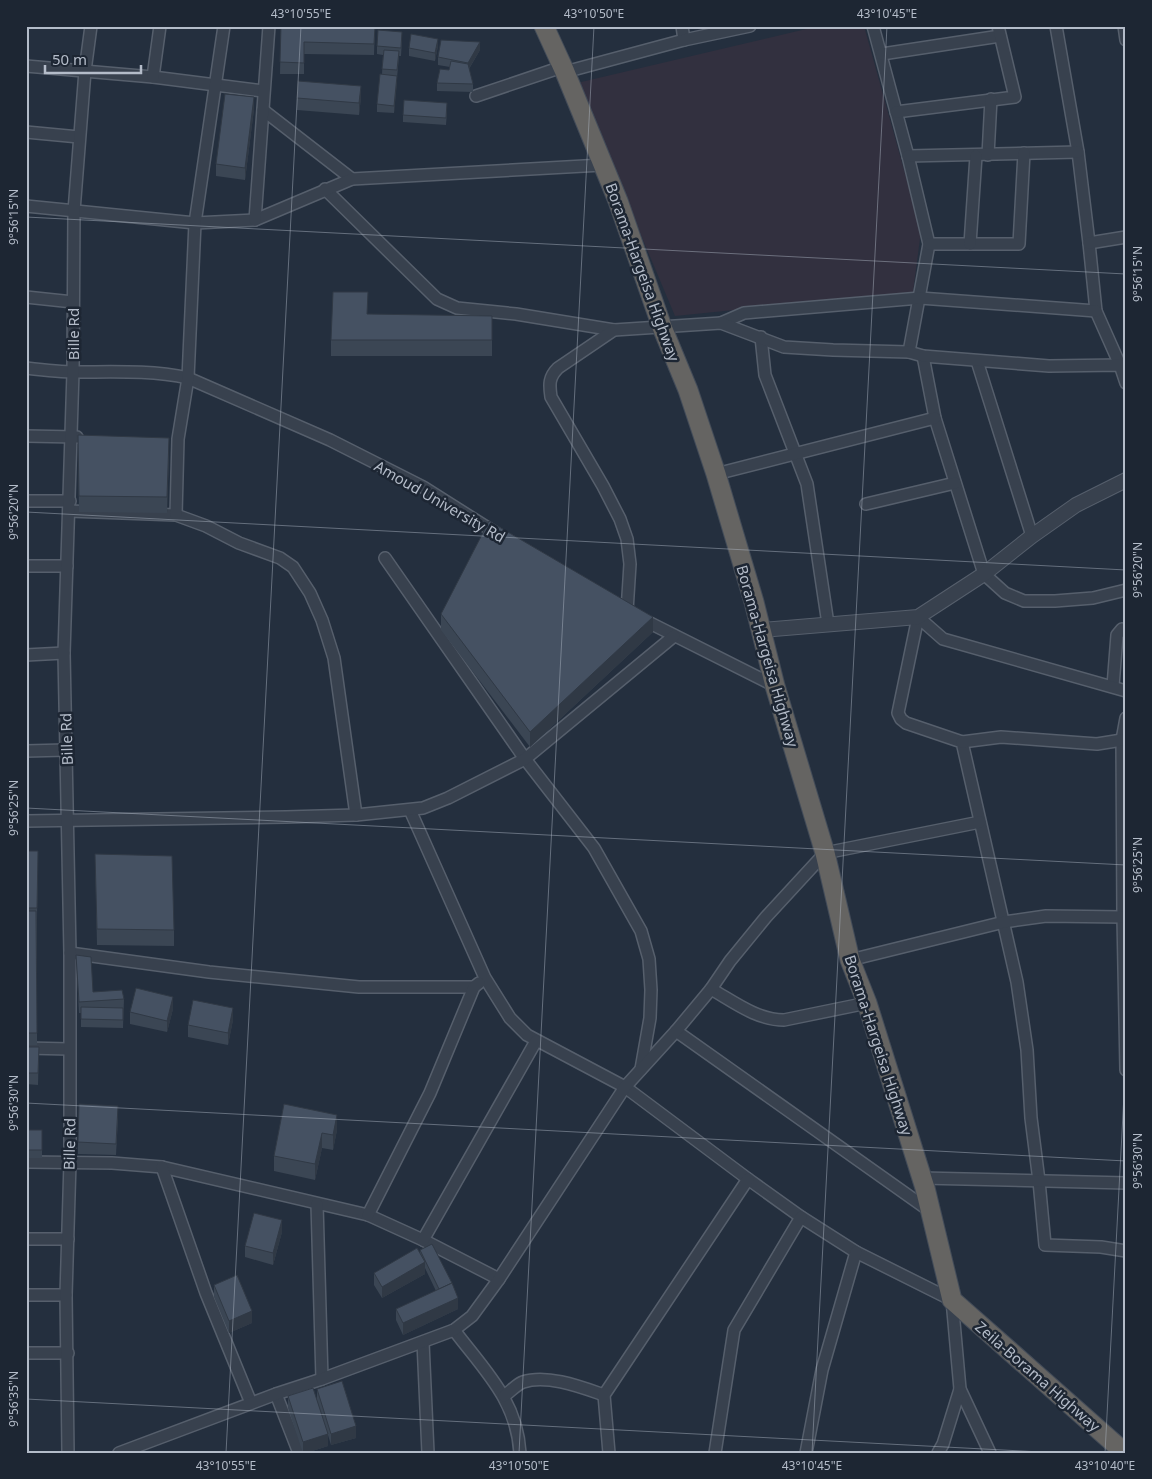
<svg xmlns="http://www.w3.org/2000/svg" width="1152" height="1479" font-family="'Noto Sans',sans-serif">
<style>
.medical{fill:#32303f}
.lines{fill:none;stroke-linecap:round;stroke-linejoin:round}
.minor-casing{stroke:#565f6c;stroke-width:14}
.tertiary-casing{stroke:#565f6c;stroke-width:16}
.trunk-casing{stroke:#434c59;stroke-width:21}
.minor{stroke:#38414e;stroke-width:11}
.tertiary{stroke:#38414e;stroke-width:14}
.trunk{stroke:#656462;stroke-width:19}
.wall{fill:#3b4654}
.shaded-wall{fill:#303945}
.building{fill:#455162;stroke:#303945}
.ticks{fill:none;stroke:#b4bcc9;stroke-width:1;stroke-opacity:0.45}
.labels{text-anchor:middle;dominant-baseline:central;stroke-width:5;stroke-linejoin:round;paint-order:stroke}
.street-label{font-size:15px;fill:#b4bcc9;stroke:#1d2633}
.neatline{fill:none;stroke:#b4bcc9;stroke-width:2}
.ticks-label{font-size:12px;text-anchor:middle;fill:#b4bcc9}
</style>
<rect width="100%" height="100%" fill="#242f3e"/>
<!-- medical -->
<path class="medical" d="M819,26H864L921,231L913,292L675,316L577,83Z"/>
<g class="lines">
<defs>
<g id="minor">
<path d="M682,26L684,40"/>
<path d="M873,26L908,156L929,244L909,352"/>
<path d="M1056,26L1078,152L1089,243L1096,311L1120,365H1126"/>
<path d="M1124,26L1126,40"/>
<path d="M882,54L1000,36"/>
<path d="M26,66L153,77L263,91"/>
<path d="M565,72L684,40L750,26"/>
<path d="M153,77L160,26"/>
<path d="M476,96L562,67"/>
<path d="M263,110L352,179"/>
<path d="M896,112L1015,97L998,26"/>
<path d="M26,132L79,137"/>
<path d="M988,155L991,99"/>
<path d="M908,156L1078,152"/>
<path d="M325,189L437,299L457,308L516,314L614,330"/>
<path d="M26,206L195,223L255,220L352,179L602,165"/>
<path d="M255,220L269,26"/>
<path d="M1089,243L1126,237"/>
<path d="M929,244H1019L1024,153"/>
<path d="M970,244L976,156"/>
<path d="M26,297L73,302"/>
<path d="M721,323L744,313L920,298L1096,311"/>
<path d="M761,337L765,375L807,484L828,624"/>
<path d="M923,356L935,418L984,574L1005,593L1024,601H1055L1093,598L1126,590"/>
<path d="M977,361L1032,536"/>
<path d="M26,368C43,370 60,372 76,372C113,372 151,370 188,378L330,440L423,487L499,535"/>
<path d="M26,436L77,437"/>
<path d="M716,474L935,418"/>
<path d="M26,501H70"/>
<path d="M866,504L955,483"/>
<path d="M69,511L176,515L206,526L239,543L280,558L293,567L310,593L322,620L334,658L356,815"/>
<path d="M176,515L178,439L188,378L195,223L224,26"/>
<path d="M385,558L525,759L594,848L641,931L649,959L651,990L650,1018L641,1069"/>
<path d="M26,566H67"/>
<path d="M627,611L630,564L627,539L620,519L603,486L551,397C549,384 549,377 558,368L614,330L721,323L784,347L833,350L909,352L923,356L1049,366L1120,365L1126,383"/>
<path d="M642,619L775,686"/>
<path d="M26,655L64,653"/>
<path d="M1113,686L1117,635L1122,629L1126,630"/>
<path d="M1126,691L943,639L918,617L898,713L901,719L906,723L962,742L1017,982L1027,1050L1031,1118L1039,1181L1045,1245L1101,1247L1126,1251"/>
<path d="M1126,718L1122,740L1123,917L1126,1070"/>
<path d="M962,742L1001,737L1097,744L1122,740"/>
<path d="M26,751L66,750"/>
<path d="M410,810L485,978L510,1018L527,1035L625,1087L748,1179L801,1217L856,1252L952,1300L960,1389L990,1453"/>
<path d="M26,821L286,817L356,815L423,808L448,798L525,759L674,636"/>
<path d="M70,953L209,972L359,987H474"/>
<path d="M850,960L1004,922L1046,916L1123,917"/>
<path d="M711,989C734,1002 757,1020 784,1020L867,1003"/>
<path d="M676,1031L930,1211"/>
<path d="M26,1048L69,1049"/>
<path d="M26,1162L112,1163L162,1167L368,1215L423,1240L499,1279"/>
<path d="M162,1167L206,1293L251,1403"/>
<path d="M922,1178L1126,1183"/>
<path d="M317,1204L322,1379"/>
<path d="M368,1215L430,1093L474,987L479,983"/>
<path d="M26,1239H68"/>
<path d="M423,1240L536,1041"/>
<path d="M26,1295H66"/>
<path d="M454,1330C484,1370 517,1400 520,1453"/>
<path d="M423,1342L428,1453"/>
<path d="M26,1353H68"/>
<path d="M276,1394L299,1453"/>
<path d="M504,1396C510,1392 517,1384 523,1382C547,1374 581,1387 604,1395"/>
<path d="M68,1453L66,1295L70,1162V953L64,653L73,372L74,211L85,71L91,26"/>
<path d="M119,1453L276,1394L322,1379L454,1330L472,1316L499,1279L625,1087L676,1031L711,989L730,961L766,917L825,853L980,822"/>
<path d="M609,1453L604,1395L748,1179"/>
<path d="M715,1453L734,1330L801,1217"/>
<path d="M806,1453L822,1370L856,1252"/>
<path d="M938,1453L943,1444L960,1389"/>
</g>
<path id="tertiary" d="M761,630L918,617L984,574L1032,536L1076,505L1126,480"/>
<path id="trunk" d="M544,26L565,72L618,201L662,327L688,390L716,474L754,602L775,686L825,853L850,960L867,1003L925,1188L952,1300L1125,1453"/>
</defs>
<!-- minor casing -->
<use href="#minor" class="minor-casing"/>
<!-- tertiary casing -->
<use href="#tertiary" class="tertiary-casing"/>
<!-- trunk casing -->
<use href="#trunk" class="trunk-casing"/>
<!-- minor -->
<use href="#minor" class="minor"/>
<!-- tertiary -->
<use href="#tertiary" class="tertiary"/>
<!-- trunk -->
<use href="#trunk" class="trunk"/>
</g>
<!-- wall -->
<g class="wall">
<path d="M281,26H375L374,55L304,54V74H280Z"/>
<path d="M402,40L401,56H399L397,78L394,113L377,112V104L382,74L383,55L377,54V46Z"/>
<path d="M438,46L435,61L409,56V48Z"/>
<path d="M480,50L469,69L473,84V92L437,91V83L449,70L450,67L438,65V57Z"/>
<path d="M361,97L359,115L297,110V98Z"/>
<path d="M254,109L245,180L216,176V164Z"/>
<path d="M447,111L446,125L403,122V115Z"/>
<path d="M367,314L492,332V356H331V340Z"/>
<path d="M78,435L169,454L167,513L79,512Z"/>
<path d="M441,614L653,632L530,747L441,630Z"/>
<path d="M26,851H38L37,920V1045H26Z"/>
<path d="M95,854L174,930V946L97,945Z"/>
<path d="M76,955L93,992L124,999L123,1028L81,1027V1013H79Z"/>
<path d="M173,1009L167,1032L130,1024V1012Z"/>
<path d="M233,1020L228,1045L188,1037V1025Z"/>
<path d="M26,1047H39L38,1085L26,1084Z"/>
<path d="M284,1104L337,1130L333,1150L322,1148L315,1180L274,1171V1156Z"/>
<path d="M118,1118L116,1155L78,1154V1142Z"/>
<rect x="26" y="1130" width="16" height="28"/>
<path d="M282,1232L273,1265L245,1257V1246Z"/>
<path d="M420,1250L458,1309L403,1335L396,1320V1309L436,1291L425,1268V1274L382,1298L374,1285V1273L420,1253Z"/>
<path d="M214,1285L252,1323L229,1333L214,1297Z"/>
<path d="M317,1389L356,1438L331,1445L328,1435V1446L306,1453H303L288,1408V1396L317,1400Z"/>
</g>
<!-- shaded-wall -->
<g class="shaded-wall">
<path d="M438,39V46L435,61V53Z"/>
<path d="M480,42V50L468,70V63Z"/>
<path d="M397,76V84L394,113V106Z"/>
<path d="M361,86V97L359,115V103Z"/>
<path d="M254,97V109L245,180V168Z"/>
<path d="M169,438V454L167,513V497Z"/>
<path d="M653,617V632L530,747V732Z"/>
<path d="M173,997V1009L167,1032V1021Z"/>
<path d="M233,1008V1020L228,1045V1033Z"/>
<path d="M337,1115V1130L333,1150V1135Z"/>
<path d="M322,1133V1148L315,1180V1164Z"/>
<path d="M282,1220V1232L273,1265V1253Z"/>
<path d="M425,1262V1274L382,1298V1287Z"/>
<path d="M458,1298V1309L403,1335V1323Z"/>
<path d="M252,1311V1323L229,1333V1321Z"/>
<path d="M356,1426V1438L331,1445V1434Z"/>
<path d="M328,1434V1446L306,1453H303V1442Z"/>
</g>
<!-- building -->
<g class="building">
<path d="M281,26H375L374,44L304,42V63L280,62Z"/>
<path d="M378,30L402,32L401,48L377,46Z"/>
<path d="M411,34L438,39L435,53L409,48Z"/>
<path d="M441,40L480,42L468,63L438,57Z"/>
<path d="M384,50L399,51L397,70L382,69Z"/>
<path d="M451,61L468,64L473,84L437,83L440,69L449,70Z"/>
<path d="M380,74L397,76L394,106L377,104Z"/>
<path d="M298,81L361,86L359,103L297,98Z"/>
<path d="M225,94L254,97L245,168L216,164Z"/>
<path d="M404,100L447,103L446,118L403,115Z"/>
<path d="M333,292H368L367,314L492,316V340H331Z"/>
<path d="M78,435L169,438L167,497L79,496Z"/>
<path d="M489,521L653,617L530,732L441,614Z"/>
<path d="M26,851H38L37,908H26Z"/>
<path d="M95,854L172,856L174,930L97,929Z"/>
<path d="M26,911H36L37,1033H26Z"/>
<path d="M76,955L91,957L93,992L122,990L124,999L79,1002Z"/>
<path d="M136,988L173,997L167,1021L130,1012Z"/>
<path d="M193,1000L233,1008L228,1033L188,1025Z"/>
<path d="M81,1007L123,1008V1020L81,1019Z"/>
<path d="M26,1047H39L38,1073H26Z"/>
<path d="M79,1104L118,1106L116,1144L78,1142Z"/>
<path d="M284,1104L337,1115L333,1135L322,1133L315,1164L274,1156Z"/>
<rect x="26" y="1130" width="16" height="20"/>
<path d="M254,1213L282,1220L273,1253L245,1246Z"/>
<path d="M432,1244L452,1283L439,1289L420,1250Z"/>
<path d="M417,1248L425,1262L382,1287L374,1273Z"/>
<path d="M237,1275L252,1311L229,1321L214,1285Z"/>
<path d="M452,1283L458,1298L403,1323L396,1309Z"/>
<path d="M342,1381L356,1426L331,1434L317,1389Z"/>
<path d="M313,1388L328,1434L303,1442L288,1396Z"/>
</g>
<!-- ticks -->
<path class="ticks" d="M26,217L1126,274M26,512L1126,570M26,808L1126,865M26,1103L1126,1161M26,1399L1060,1453M226,1453L301,26M519,1453L594,26M812,1453L887,26M1105,1453L1126,1057"/>
<g class="labels">
<!-- street labels -->
<g class="street-label">
<text transform="translate(643 272) rotate(70)">Borama-Hargeisa Highway</text>
<text transform="translate(73 334) rotate(-90)">Bille Rd</text>
<text transform="translate(440 501) rotate(30)">Amoud University Rd</text>
<text transform="translate(768 656) rotate(74)">Borama-Hargeisa Highway</text>
<text transform="translate(66 739) rotate(-92)">Bille Rd</text>
<text transform="translate(879 1045) rotate(72)">Borama-Hargeisa Highway</text>
<text transform="translate(69 1144) rotate(-89)">Bille Rd</text>
<text transform="translate(1038 1376) rotate(41)">Zeila-Borama Highway</text>
</g>
</g>
<!-- border -->
<rect width="1152" height="1479" fill="none" stroke="#1d2633" stroke-width="55"/>
<!-- scale -->
<path d="M45 65v8h96v-8" fill="none" stroke="#b4bcc9" stroke-width="2.5"/>
<text x="52" y="65" font-size="15" fill="#b4bcc9" stroke="#1d2633" stroke-width="4" paint-order="stroke">50 m</text>
<rect x="28" y="28" width="1096" height="1424" class="neatline"/>
<g class="ticks-label">
<text x="301" y="18">43°10'55"E</text>
<text x="594" y="18">43°10'50"E</text>
<text x="887" y="18">43°10'45"E</text>
<text transform="translate(14 217) rotate(-90)" y="4">9°56'15"N</text>
<text transform="translate(1138 274) rotate(-90)" y="4">9°56'15"N</text>
<text transform="translate(14 512) rotate(-90)" y="4">9°56'20"N</text>
<text transform="translate(1138 570) rotate(-90)" y="4">9°56'20"N</text>
<text transform="translate(14 808) rotate(-90)" y="4">9°56'25"N</text>
<text transform="translate(1138 865) rotate(-90)" y="4">9°56'25"N</text>
<text transform="translate(14 1103) rotate(-90)" y="4">9°56'30"N</text>
<text transform="translate(1138 1161) rotate(-90)" y="4">9°56'30"N</text>
<text transform="translate(14 1399) rotate(-90)" y="4">9°56'35"N</text>
<text x="226" y="1470">43°10'55"E</text>
<text x="519" y="1470">43°10'50"E</text>
<text x="812" y="1470">43°10'45"E</text>
<text x="1105" y="1470">43°10'40"E</text>
</g>
</svg>
